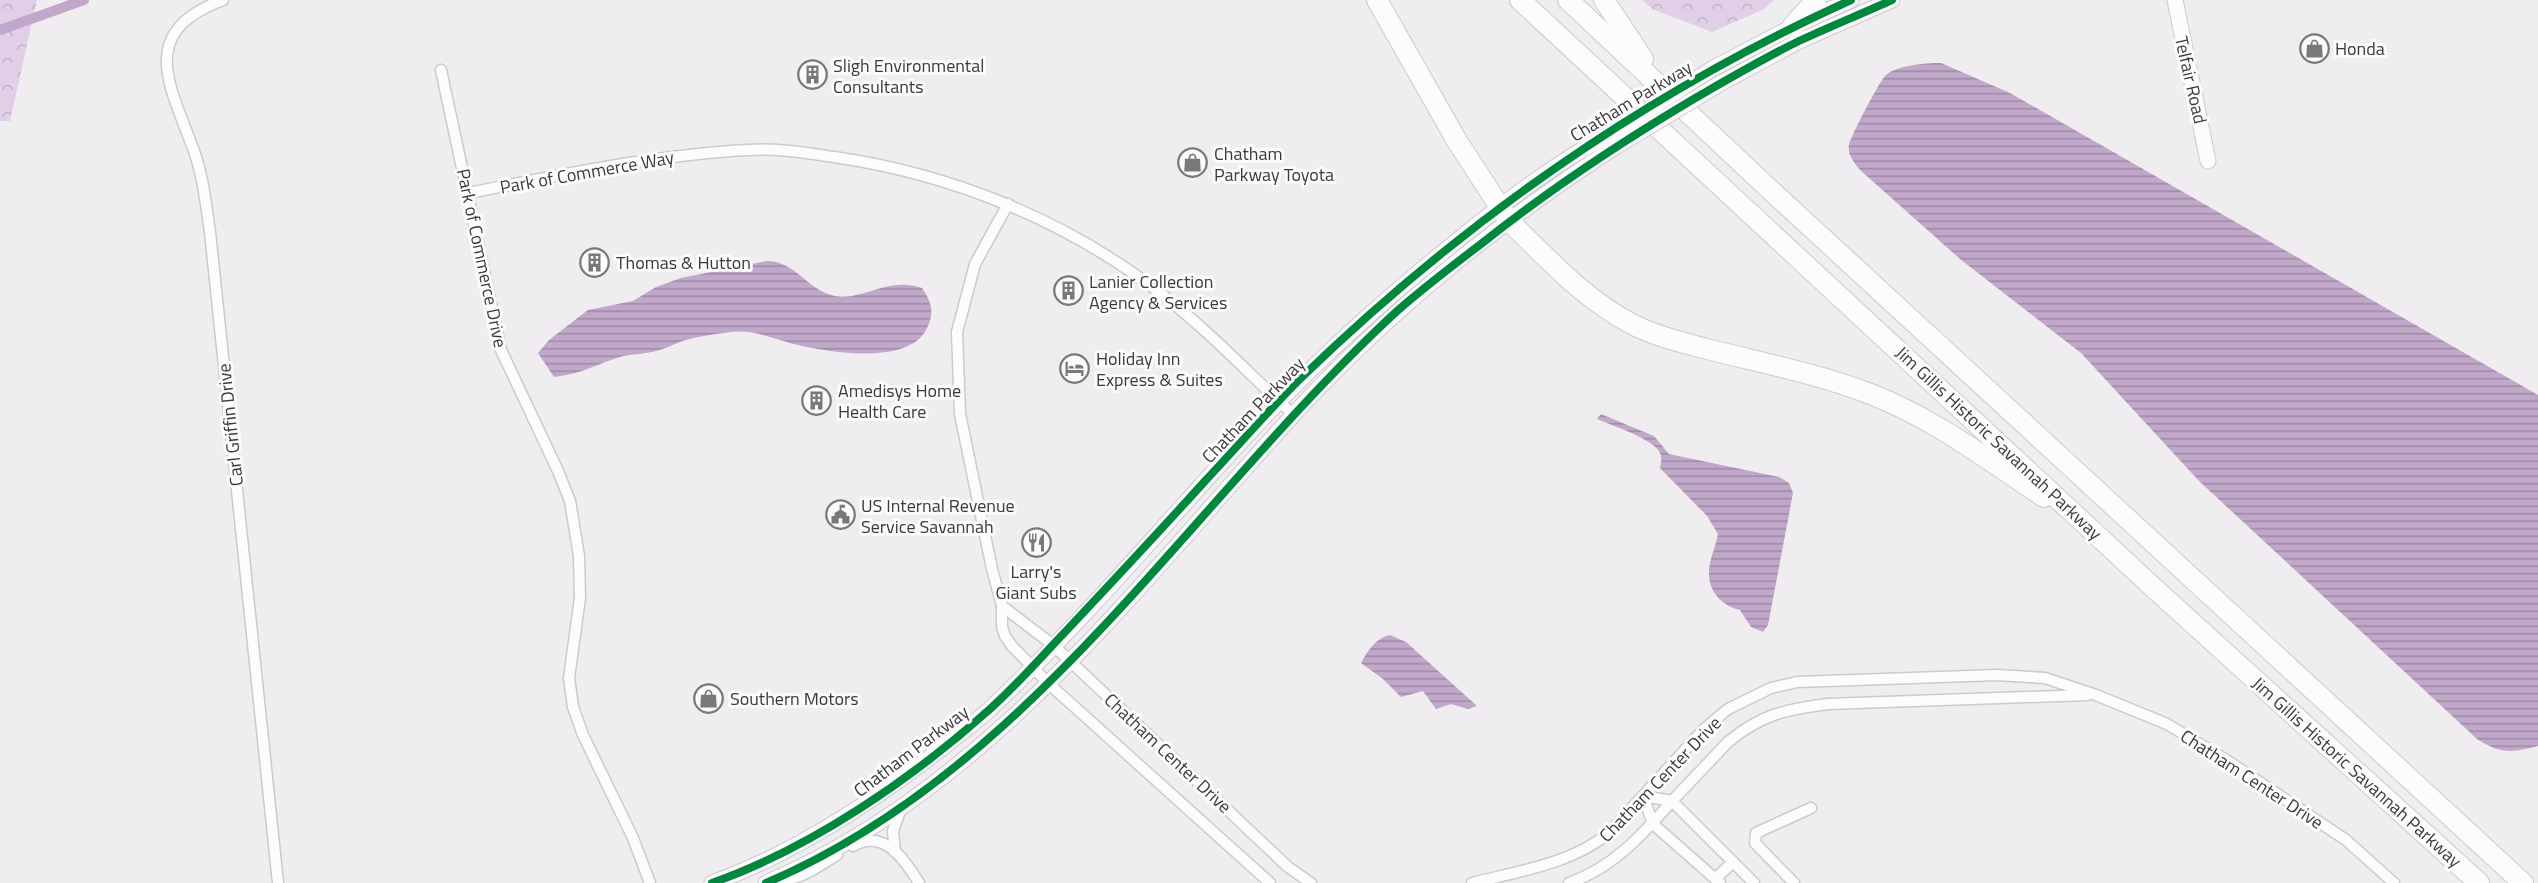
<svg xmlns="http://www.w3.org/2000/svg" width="2538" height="883" font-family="'Titillium Web',sans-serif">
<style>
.forest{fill:url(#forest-crowns)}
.water{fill:url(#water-rules)}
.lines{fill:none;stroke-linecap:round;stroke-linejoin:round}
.canal{stroke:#c1a8ca;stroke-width:10}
.street-casing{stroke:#cccacc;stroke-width:13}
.secondary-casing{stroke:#cccacc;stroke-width:17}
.highway-casing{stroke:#cccacc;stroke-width:22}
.street{stroke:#fdfcfd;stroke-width:10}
.secondary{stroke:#fdfcfd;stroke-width:15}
.highway{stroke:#fdfcfd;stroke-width:20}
.secondary-bridge-casing{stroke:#cccacc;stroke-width:17;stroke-linecap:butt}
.secondary-bridge{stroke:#fdfcfd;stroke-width:15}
.cycleway-casing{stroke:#fdfafe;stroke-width:11}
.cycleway{stroke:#00873e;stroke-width:8}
.labels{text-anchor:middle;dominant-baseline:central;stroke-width:6;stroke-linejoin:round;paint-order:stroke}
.poi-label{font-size:18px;fill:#3a393b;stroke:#fdfafe;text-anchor:start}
.street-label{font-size:18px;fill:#3a393b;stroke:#fdfafe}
</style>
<defs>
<pattern id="forest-crowns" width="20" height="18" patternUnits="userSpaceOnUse" patternTransform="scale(1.5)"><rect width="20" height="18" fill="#e0cfe6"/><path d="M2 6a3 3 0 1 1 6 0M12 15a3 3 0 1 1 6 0" fill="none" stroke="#c1b2c6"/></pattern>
<pattern id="water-rules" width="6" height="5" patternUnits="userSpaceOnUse" patternTransform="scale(1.5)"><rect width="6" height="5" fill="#c1a8ca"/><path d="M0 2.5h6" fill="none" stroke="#9e8aa5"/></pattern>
</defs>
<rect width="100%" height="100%" fill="#efedf0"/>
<!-- forest -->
<g class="forest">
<path d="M0,0H37L10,121H0Z"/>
<path d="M1643,0H1774L1764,9L1712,32L1652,9Z"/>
</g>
<!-- water -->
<g class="water">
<path d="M1941,63L2010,93L2538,395V746C2511,753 2501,754 2477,739L2199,481L2081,353L1960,259L1860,170C1855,163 1847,155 1849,145C1851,136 1880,80 1886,75C1898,65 1926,63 1941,63Z"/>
<path d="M766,261C797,261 806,290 835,296C863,301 888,276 922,288C932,303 935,313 926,330C908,364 835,353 802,346C777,341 757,329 731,332C716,334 700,336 686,340C675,343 666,349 656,351C645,354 634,354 624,356C598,363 583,374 554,377L538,353L549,340L588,310L633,301L656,287L681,278Z"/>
<path d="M1601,414L1654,436L1669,454L1779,477L1789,483L1793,493L1768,625L1763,632L1751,627L1740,610C1723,606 1708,592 1709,572C1709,560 1716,546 1718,534L1707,516L1660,468C1661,461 1663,456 1658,450C1648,437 1613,426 1597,419Z"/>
<path d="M1390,635L1406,642L1477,706L1468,709L1451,704L1436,709L1423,691L1401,697L1383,679L1361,663C1368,650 1376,638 1390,635Z"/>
</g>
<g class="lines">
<!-- canal -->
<path class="canal" d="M0,30L84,0"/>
<defs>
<g id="street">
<path d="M223,0C135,32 171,87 194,151C203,176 206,205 210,232L278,883"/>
<path d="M441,70L501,350L558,471L570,501L579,556L580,598L569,678L573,707L583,735L633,838L650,883"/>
<path d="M468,193C561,175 653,155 748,150C776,148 806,153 834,157C952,174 1065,220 1159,292C1208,330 1249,374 1294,415"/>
<path d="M1008,204L975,264L957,332L960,414L992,569L1002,606V627L1005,636L1012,646L1048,683L1270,883"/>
<path d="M1002,606L1053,645L1288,867L1311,883"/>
<path d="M1643,796L1672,801L1733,862L1715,879"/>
<path d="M1643,796L1653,824L1720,883"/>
<path d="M853,846C884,828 905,860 919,883"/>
<path d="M895,852L893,831L901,808"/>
<path d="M1733,862L1754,883"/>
<path d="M774,880C798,882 817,867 837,855"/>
<path d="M1472,883C1519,871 1572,864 1610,832L1704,729L1728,709L1771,688L1797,682L1997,675L2045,678L2096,695L2167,724L2228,761L2346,840L2394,883"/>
<path d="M1569,883C1613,868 1643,834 1673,800C1691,781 1710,761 1728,742C1762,714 1784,710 1827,704L2087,695"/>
<path d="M1794,883L1755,843L1756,833L1811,808"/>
</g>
<g id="secondary">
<path d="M2175,0L2208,161"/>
<path d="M1712,69L1792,27L1851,0"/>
<path d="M1721,83L1797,42L1892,0"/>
<path d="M712,883C787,856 854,814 917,767C942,748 968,729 991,708C1083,622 1164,524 1250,432C1315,361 1388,296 1463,236C1509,199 1556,163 1608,135"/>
<path d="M766,883C993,787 1145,574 1308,399C1399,303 1504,219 1615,147"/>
</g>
<g id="highway">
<path d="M1377,0L1457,141L1509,221C1547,258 1583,298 1630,323C1654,336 1681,342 1707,349C1762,363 1820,374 1873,395C1936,420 1988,460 2044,497"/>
<path d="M1520,0L2156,590L2479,883"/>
<path d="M1568,0L1765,185L2523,883"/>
<path d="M1604,0L1643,59"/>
<path d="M1792,27L1816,0"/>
</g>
</defs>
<!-- street casing -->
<use href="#street" class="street-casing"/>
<!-- secondary casing -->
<use href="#secondary" class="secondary-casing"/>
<!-- highway casing -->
<use href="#highway" class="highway-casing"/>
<!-- street -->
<use href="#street" class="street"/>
<!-- secondary -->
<use href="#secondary" class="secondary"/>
<!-- highway -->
<use href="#highway" class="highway"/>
<defs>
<g id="secondary-bridge">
<path d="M1608,135L1712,69"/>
<path d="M1615,147L1721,83"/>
</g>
</defs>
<!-- secondary-bridge casing -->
<use href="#secondary-bridge" class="secondary-bridge-casing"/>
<!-- secondary-bridge -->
<use href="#secondary-bridge" class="secondary-bridge"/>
<defs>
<g id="cycleway">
<path d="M712,883C811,848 912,779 990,709C1017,685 1041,657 1066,631C1113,581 1160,531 1205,481C1237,447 1267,412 1300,379C1462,222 1645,93 1851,0"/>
<path d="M766,883C1032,770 1190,502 1396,312C1423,288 1452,266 1481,244C1550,189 1621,142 1697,97C1730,78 1764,58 1799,41C1829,27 1861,14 1892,0"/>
</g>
</defs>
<!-- cycleway casing -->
<use href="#cycleway" class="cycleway-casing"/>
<!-- cycleway -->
<use href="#cycleway" class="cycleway"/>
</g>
<!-- icons -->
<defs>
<symbol id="shop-ring" viewBox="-11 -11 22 22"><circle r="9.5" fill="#fdfafe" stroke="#79787a" stroke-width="1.5"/><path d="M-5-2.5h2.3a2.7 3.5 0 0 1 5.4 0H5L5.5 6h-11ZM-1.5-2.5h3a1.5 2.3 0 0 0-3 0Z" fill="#79787a"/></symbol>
<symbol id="building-ring" viewBox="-11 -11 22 22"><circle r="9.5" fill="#fdfafe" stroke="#79787a" stroke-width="1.5"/><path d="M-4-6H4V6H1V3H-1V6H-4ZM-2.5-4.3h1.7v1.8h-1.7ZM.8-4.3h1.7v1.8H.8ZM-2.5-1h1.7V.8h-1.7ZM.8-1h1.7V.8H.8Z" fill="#79787a"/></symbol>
<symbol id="hotel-ring" viewBox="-11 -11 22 22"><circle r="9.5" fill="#fdfafe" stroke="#79787a" stroke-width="1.5"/><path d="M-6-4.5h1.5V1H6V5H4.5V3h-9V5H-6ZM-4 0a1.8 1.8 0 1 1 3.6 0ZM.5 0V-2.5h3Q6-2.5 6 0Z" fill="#79787a"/></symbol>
<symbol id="civic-ring" viewBox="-11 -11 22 22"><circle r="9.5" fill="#fdfafe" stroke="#79787a" stroke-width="1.5"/><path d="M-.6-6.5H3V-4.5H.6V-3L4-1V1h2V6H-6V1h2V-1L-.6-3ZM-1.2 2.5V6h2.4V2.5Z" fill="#79787a"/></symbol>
<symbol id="restaurant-ring" viewBox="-11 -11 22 22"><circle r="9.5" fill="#fdfafe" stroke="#79787a" stroke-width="1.5"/><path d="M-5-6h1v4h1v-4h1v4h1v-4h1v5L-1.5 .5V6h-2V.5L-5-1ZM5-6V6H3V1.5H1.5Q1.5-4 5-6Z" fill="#79787a"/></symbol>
</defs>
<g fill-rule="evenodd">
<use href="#shop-ring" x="2298" y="32" width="33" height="33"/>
<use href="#building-ring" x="796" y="58" width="33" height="33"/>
<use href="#shop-ring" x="1176" y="146" width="33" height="33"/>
<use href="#building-ring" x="578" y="246" width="33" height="33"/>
<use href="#building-ring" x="1052" y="274" width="33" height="33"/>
<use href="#hotel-ring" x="1058" y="352" width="33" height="33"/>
<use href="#building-ring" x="800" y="384" width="33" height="33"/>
<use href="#civic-ring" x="824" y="498" width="33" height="33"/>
<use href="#restaurant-ring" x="1020" y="526" width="33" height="33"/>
<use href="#shop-ring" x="692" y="682" width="33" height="33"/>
</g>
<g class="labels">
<!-- poi labels -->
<g class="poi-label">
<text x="2335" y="48">Honda</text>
<text x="833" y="65">Sligh Environmental<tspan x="833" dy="21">Consultants</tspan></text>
<text x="1214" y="153">Chatham<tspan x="1214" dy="21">Parkway Toyota</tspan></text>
<text x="616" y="262">Thomas &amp; Hutton</text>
<text x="1089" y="281">Lanier Collection<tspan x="1089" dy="21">Agency &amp; Services</tspan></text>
<text x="1096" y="358">Holiday Inn<tspan x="1096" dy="21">Express &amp; Suites</tspan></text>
<text x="838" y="390">Amedisys Home<tspan x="838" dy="21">Health Care</tspan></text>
<text x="861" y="505">US Internal Revenue<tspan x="861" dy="21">Service Savannah</tspan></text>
<text x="1036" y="571" text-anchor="middle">Larry's<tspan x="1036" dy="21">Giant Subs</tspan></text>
<text x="730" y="698">Southern Motors</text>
</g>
<!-- street labels -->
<g class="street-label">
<text transform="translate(2191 80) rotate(77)">Telfair Road</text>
<text transform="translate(1631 101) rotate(-31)">Chatham Parkway</text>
<text transform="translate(587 172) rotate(-10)">Park of Commerce Way</text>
<text transform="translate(482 258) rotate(78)">Park of Commerce Drive</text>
<text transform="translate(1253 410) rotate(-46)">Chatham Parkway</text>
<text transform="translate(230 425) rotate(-96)">Carl Griffin Drive</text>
<text transform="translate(1999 443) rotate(43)">Jim Gillis Historic Savannah Parkway</text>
<text transform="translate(911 751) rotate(-37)">Chatham Parkway</text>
<text transform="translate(1168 753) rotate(43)">Chatham Center Drive</text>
<text transform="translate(2357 772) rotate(42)">Jim Gillis Historic Savannah Parkway</text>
<text transform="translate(1660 779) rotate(-46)">Chatham Center Drive</text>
<text transform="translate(2252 779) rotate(33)">Chatham Center Drive</text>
</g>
</g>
</svg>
